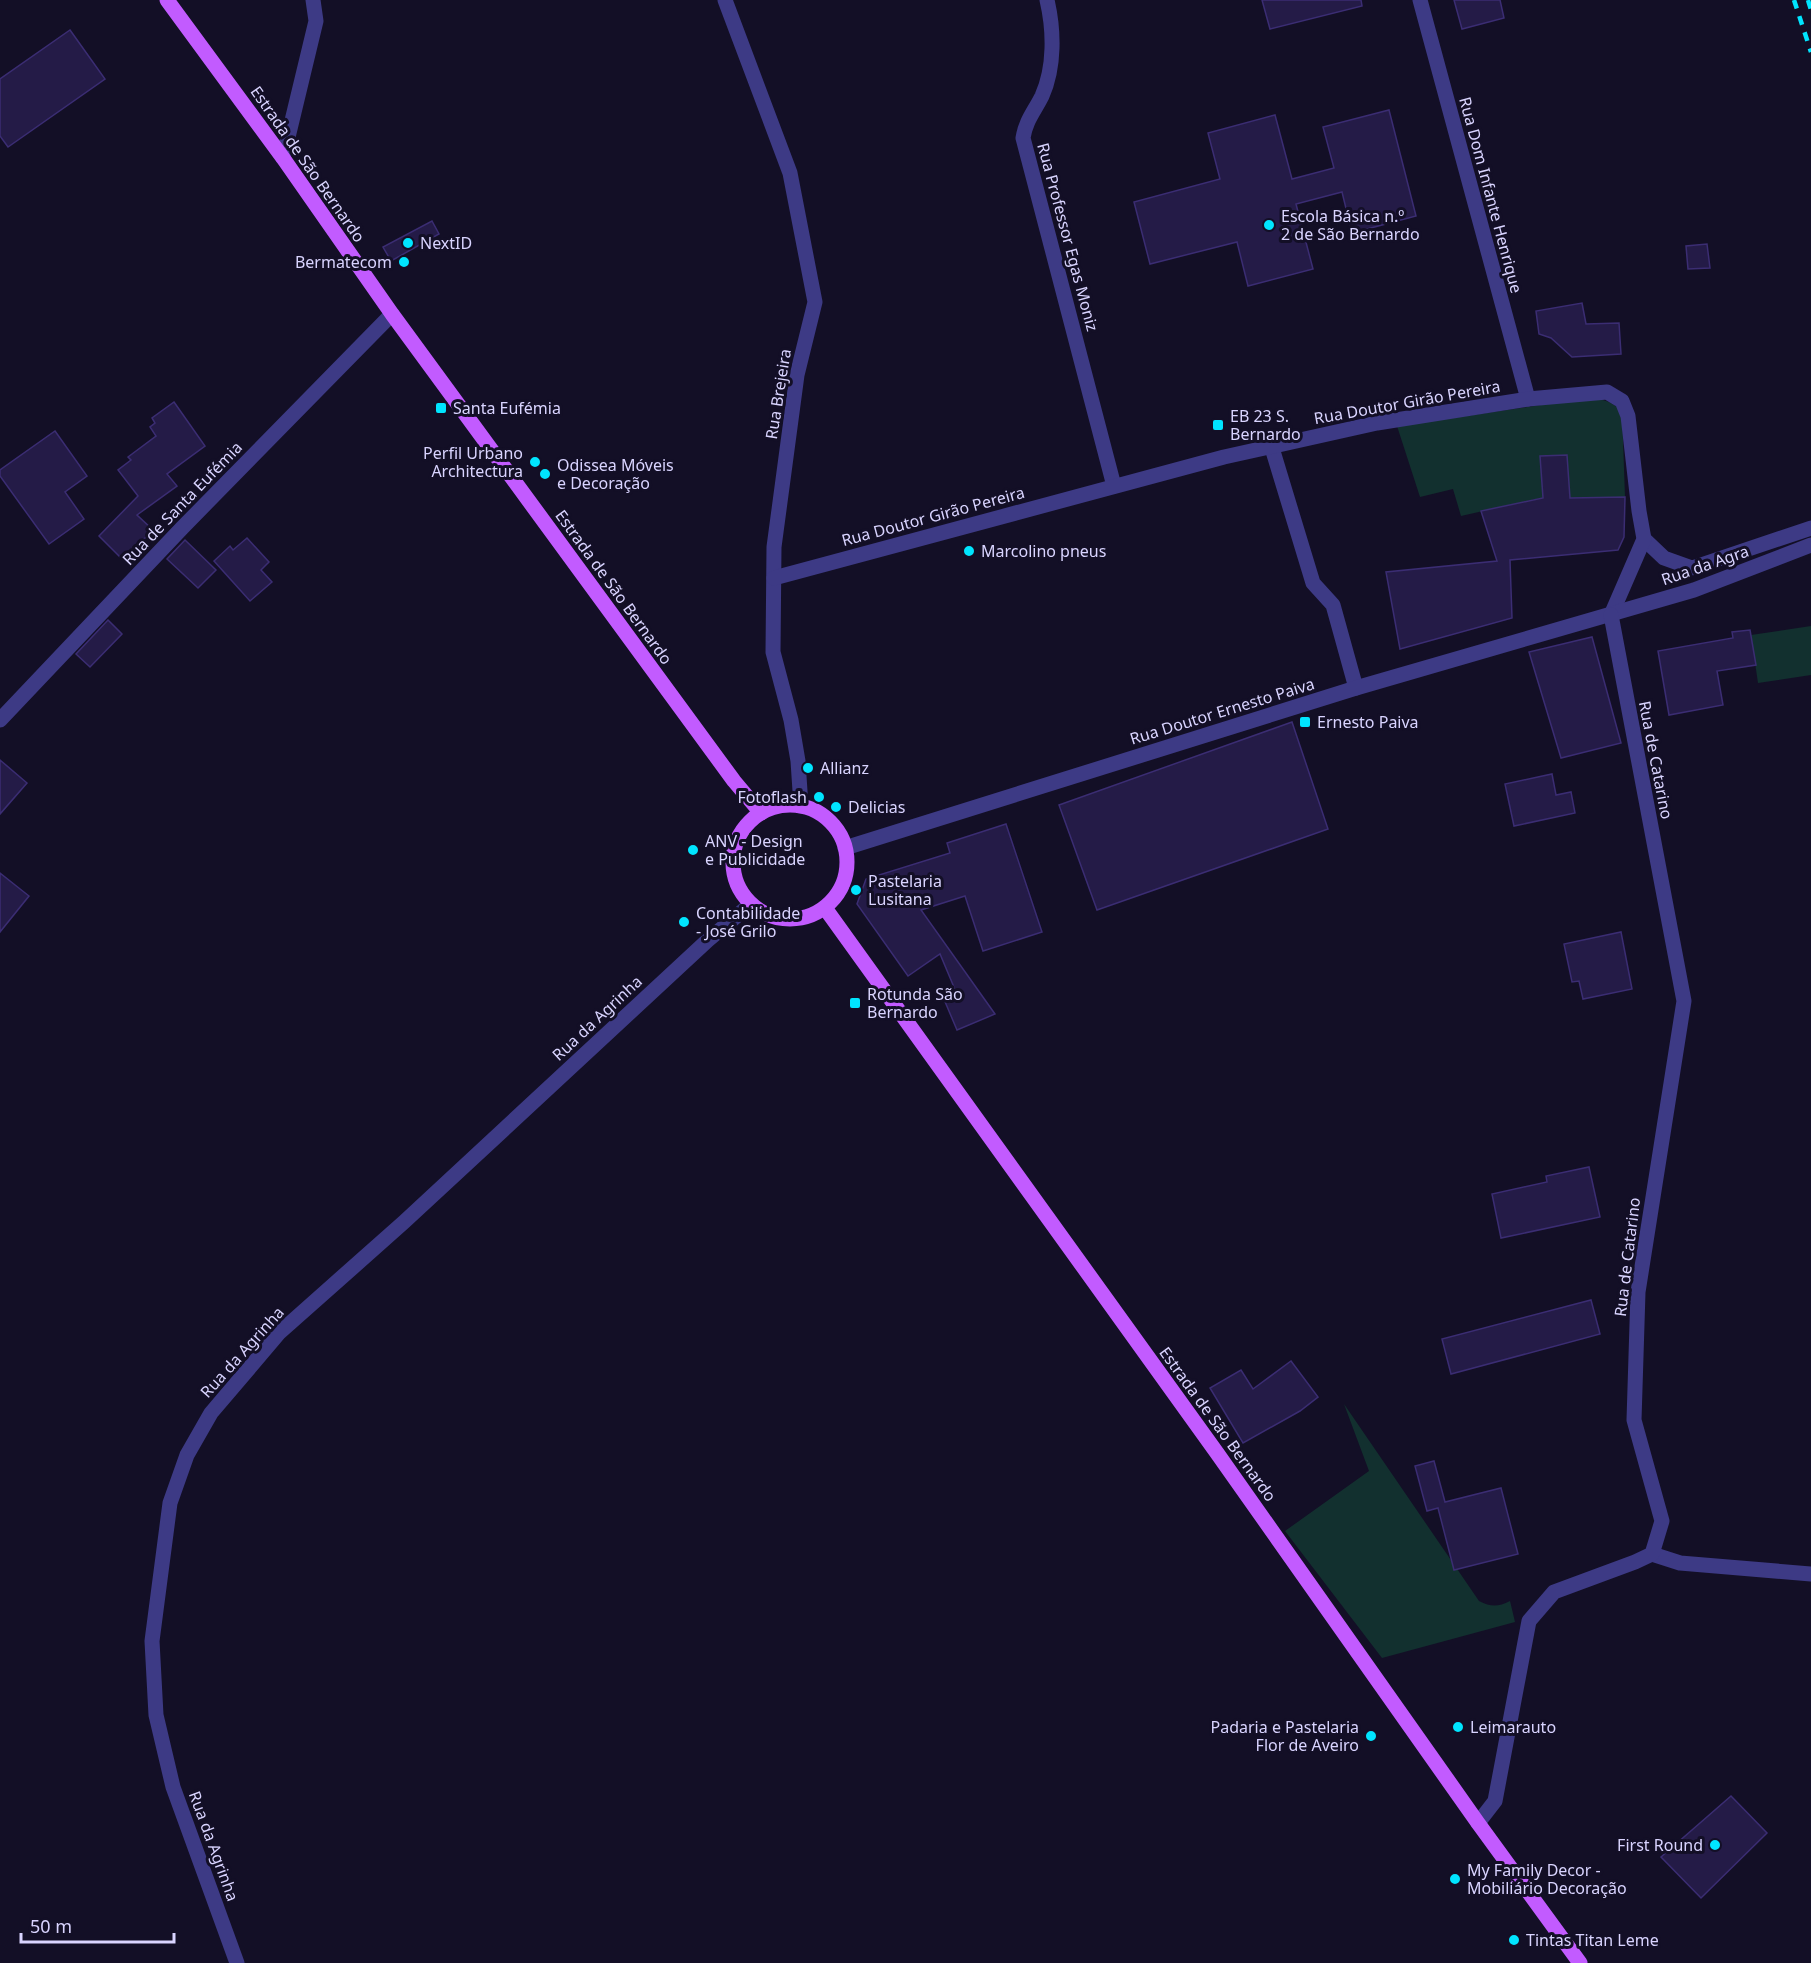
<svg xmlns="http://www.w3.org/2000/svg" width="1811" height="1963" font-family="'Noto Sans',sans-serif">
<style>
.green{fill:#12302f}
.building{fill:#241b47;stroke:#3b2d73;stroke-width:1.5}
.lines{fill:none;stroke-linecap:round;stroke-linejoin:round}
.minor{stroke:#3d3a85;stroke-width:15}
.major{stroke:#c25bff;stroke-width:15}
.rail{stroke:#00e5ff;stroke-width:4.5;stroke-dasharray:9 8;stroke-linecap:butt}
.poi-dot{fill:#00e5ff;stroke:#130f26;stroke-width:2}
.labels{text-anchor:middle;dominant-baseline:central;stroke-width:6;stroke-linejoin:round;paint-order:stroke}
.street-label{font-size:16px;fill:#d9d4ff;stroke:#130f26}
.poi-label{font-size:16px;fill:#d9d4ff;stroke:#130f26;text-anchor:start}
</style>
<rect width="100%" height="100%" fill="#130f26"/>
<!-- green -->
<g class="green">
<path d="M1589,398C1603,399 1611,401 1622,411L1625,497L1536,499L1461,516L1453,489L1420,497L1397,426Z"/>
<path d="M1811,626V675L1758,683L1751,635Z"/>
<path d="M1344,1404L1479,1601C1491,1607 1498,1607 1510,1601L1515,1622L1382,1658L1285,1531L1369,1471Z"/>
</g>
<!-- building -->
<g class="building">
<path d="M1262,0H1361L1362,6L1270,29Z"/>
<path d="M1454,0H1500L1504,18L1462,29Z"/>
<path d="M70,30L105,79L8,147L0,136V79Z"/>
<path d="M1389,110L1416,216L1352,233L1342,192L1296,204L1313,269L1248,286L1237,242L1150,264L1134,202L1220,179L1208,133L1275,115L1292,179L1334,168L1323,127Z"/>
<path d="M432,221L439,234L391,261L383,247Z"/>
<path d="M1707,244L1710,268L1688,269L1686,246Z"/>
<path d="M1582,303L1586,324L1619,323L1621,354L1572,357L1551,338L1539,334L1536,311Z"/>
<path d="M174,402L205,446L167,474L177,486L137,515L153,530L123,560L99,536L138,496L118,470L131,460L128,457L156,436L150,427L155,423L152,418Z"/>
<path d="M55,431L87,476L65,492L84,519L49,544L0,476V470Z"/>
<path d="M1567,455L1570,498L1625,497L1624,537L1618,550L1510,560L1512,618L1400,649L1386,572L1497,561L1481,511L1543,498L1540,456Z"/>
<path d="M247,538L269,562L261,570L272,582L250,601L214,561L230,546L233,550Z"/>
<path d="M185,540L216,570L198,588L167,559Z"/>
<path d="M108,620L122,634L90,667L76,654Z"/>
<path d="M1750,630L1756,665L1717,671L1723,705L1669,715L1658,651L1733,638L1732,632Z"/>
<path d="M1592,637L1621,743L1561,758L1529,652Z"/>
<path d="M1292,722L1328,829L1097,910L1059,805Z"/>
<path d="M0,760L27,783L0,814Z"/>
<path d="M1552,774L1556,795L1571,792L1575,813L1514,826L1505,784Z"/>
<path d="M1006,824L1042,932L983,951L965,896L921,910L995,1014L957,1030L943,997L956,992L940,954L908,976L857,904L866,879L950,853L947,843Z"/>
<path d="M0,873L29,896L0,932Z"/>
<path d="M1621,932L1632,989L1583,999L1579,981L1572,982L1564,944Z"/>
<path d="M1589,1167L1600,1217L1501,1238L1492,1194L1547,1182L1546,1176Z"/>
<path d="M1591,1300L1600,1334L1451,1374L1442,1339Z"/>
<path d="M1291,1361L1318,1397L1300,1411L1243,1443L1210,1388L1241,1370L1253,1389Z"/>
<path d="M1434,1461L1445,1502L1501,1488L1518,1554L1454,1570L1438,1508L1427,1511L1415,1466Z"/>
<path d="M1731,1796L1767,1833L1701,1898L1661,1857Z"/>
</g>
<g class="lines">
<!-- minor -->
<g class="minor">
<path d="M725,0L790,173L815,302L797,375L774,547L773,652L791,720L798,761L801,806"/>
<path d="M1047,0C1054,30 1055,67 1042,96C1034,112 1026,120 1023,138L1114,486"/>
<path d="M1420,0L1528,399"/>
<path d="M283,158L316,21L313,0"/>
<path d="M1272,448L1313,583L1333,605L1356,688"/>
<path d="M1644,539L1664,558L1692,568L1811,528"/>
<path d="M774,578L1224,457L1377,423L1528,399L1607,392L1622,401L1628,416L1639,511L1644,539L1611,615"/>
<path d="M0,720L182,528L392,314"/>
<path d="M845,848L1356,688L1694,590L1811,545"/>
<path d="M1652,1554L1680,1563L1811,1574"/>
<path d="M1478,1823L1495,1801L1529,1621L1554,1592L1635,1562L1652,1554L1662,1521L1634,1420L1638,1292L1684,1001L1611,615"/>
<path d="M237,1963L173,1787L156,1715L152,1641L170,1503L187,1455L211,1413L279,1333L404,1222L708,940L751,904"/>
</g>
<!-- major -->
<g class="major">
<path d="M167,0L283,158L392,314L734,781L761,813"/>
<circle cx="790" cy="862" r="57"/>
<path d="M825,908L1217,1453L1478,1823L1580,1963"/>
</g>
<!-- rail -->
<g class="rail">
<path d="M1794,0L1811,52"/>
<path d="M1808,0L1811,10"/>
</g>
</g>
<!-- markers -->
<g class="poi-dot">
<circle cx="1269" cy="225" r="6"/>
<circle cx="408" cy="243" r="6"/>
<circle cx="404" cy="262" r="6"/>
<rect x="435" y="402" width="12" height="12" rx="3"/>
<rect x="1212" y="419" width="12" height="12" rx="3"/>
<circle cx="535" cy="462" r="6"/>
<circle cx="545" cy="474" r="6"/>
<circle cx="969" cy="551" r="6"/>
<rect x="1299" y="716" width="12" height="12" rx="3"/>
<circle cx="808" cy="768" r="6"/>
<circle cx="819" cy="797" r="6"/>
<circle cx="836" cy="807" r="6"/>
<circle cx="693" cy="850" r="6"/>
<circle cx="856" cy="890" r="6"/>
<circle cx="684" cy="922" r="6"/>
<rect x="849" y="997" width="12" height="12" rx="3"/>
<circle cx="1458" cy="1727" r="6"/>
<circle cx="1371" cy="1736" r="6"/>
<circle cx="1715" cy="1845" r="6"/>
<circle cx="1455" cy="1879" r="6"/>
<circle cx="1514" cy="1940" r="6"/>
</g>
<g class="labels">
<!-- street labels -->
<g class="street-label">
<text transform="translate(308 164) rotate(55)">Estrada de São Bernardo</text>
<text transform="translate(1491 195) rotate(75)">Rua Dom Infante Henrique</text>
<text transform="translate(1068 237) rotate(75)">Rua Professor Egas Moniz</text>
<text transform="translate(778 394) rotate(-81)">Rua Brejeira</text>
<text transform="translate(1407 402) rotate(-10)">Rua Doutor Girão Pereira</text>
<text transform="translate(182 503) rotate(-46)">Rua de Santa Eufémia</text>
<text transform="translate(933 516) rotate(-15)">Rua Doutor Girão Pereira</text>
<text transform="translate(1705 565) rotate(-19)">Rua da Agra</text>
<text transform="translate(614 587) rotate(54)">Estrada de São Bernardo</text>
<text transform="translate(1222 711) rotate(-17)">Rua Doutor Ernesto Paiva</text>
<text transform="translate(1656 760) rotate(79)">Rua de Catarino</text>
<text transform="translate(597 1018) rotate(-43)">Rua da Agrinha</text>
<text transform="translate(1627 1257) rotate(-83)">Rua de Catarino</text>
<text transform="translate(242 1352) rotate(-48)">Rua da Agrinha</text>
<text transform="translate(1218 1424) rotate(54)">Estrada de São Bernardo</text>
<text transform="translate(214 1846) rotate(70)">Rua da Agrinha</text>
</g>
<!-- poi labels -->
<g class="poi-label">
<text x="1281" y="216">Escola Básica n.º<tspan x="1281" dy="18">2 de São Bernardo</tspan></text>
<text x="420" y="243">NextID</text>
<text x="392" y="262" text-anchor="end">Bermatecom</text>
<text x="453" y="408">Santa Eufémia</text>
<text x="1230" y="416">EB 23 S.<tspan x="1230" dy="18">Bernardo</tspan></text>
<text x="523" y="453" text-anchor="end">Perfil Urbano<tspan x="523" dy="18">Architectura</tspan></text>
<text x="557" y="465">Odissea Móveis<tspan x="557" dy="18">e Decoração</tspan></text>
<text x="981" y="551">Marcolino pneus</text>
<text x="1317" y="722">Ernesto Paiva</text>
<text x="820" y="768">Allianz</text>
<text x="807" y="797" text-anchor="end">Fotoflash</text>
<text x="848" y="807">Delicias</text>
<text x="705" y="841">ANV - Design<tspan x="705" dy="18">e Publicidade</tspan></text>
<text x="868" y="881">Pastelaria<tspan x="868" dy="18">Lusitana</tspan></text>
<text x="696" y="913">Contabilidade<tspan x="696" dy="18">- José Grilo</tspan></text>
<text x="867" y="994">Rotunda São<tspan x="867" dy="18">Bernardo</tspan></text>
<text x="1359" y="1727" text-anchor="end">Padaria e Pastelaria<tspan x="1359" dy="18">Flor de Aveiro</tspan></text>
<text x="1470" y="1727">Leimarauto</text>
<text x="1703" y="1845" text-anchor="end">First Round</text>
<text x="1467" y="1870">My Family Decor -<tspan x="1467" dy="18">Mobiliário Decoração</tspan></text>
<text x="1526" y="1940">Tintas Titan Leme</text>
</g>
</g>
<!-- scale -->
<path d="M21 1933v9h153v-9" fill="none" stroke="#d9d4ff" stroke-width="3"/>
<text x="30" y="1933" font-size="18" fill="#d9d4ff" stroke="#130f26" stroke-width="4.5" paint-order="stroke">50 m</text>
</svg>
